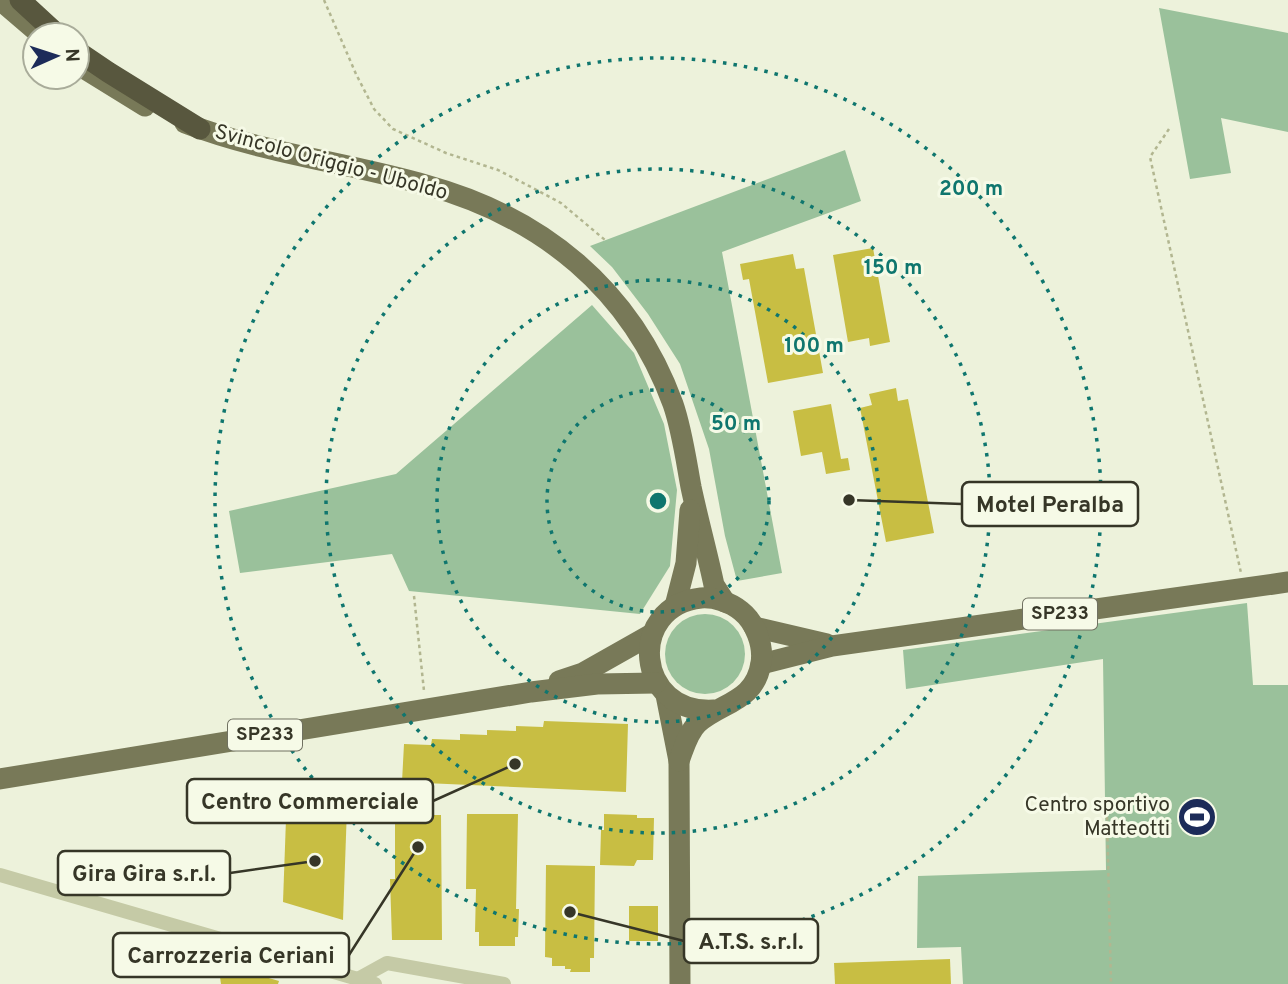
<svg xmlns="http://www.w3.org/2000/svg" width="1288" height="984" font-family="Overpass,sans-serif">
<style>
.green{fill:#9ac19b}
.building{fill:#c8be43}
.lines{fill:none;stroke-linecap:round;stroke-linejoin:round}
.path{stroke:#b2b690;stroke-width:2.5;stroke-dasharray:3.5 3.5;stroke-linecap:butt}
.street{stroke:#c5caa6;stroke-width:14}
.primary{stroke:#787958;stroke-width:21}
.highway{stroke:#58573e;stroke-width:21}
.ring{fill:none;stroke:#0f766e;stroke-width:3.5;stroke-dasharray:3.5 7}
.labels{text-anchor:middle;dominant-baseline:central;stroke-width:6;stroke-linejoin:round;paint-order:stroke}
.shield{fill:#f6fae7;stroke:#707161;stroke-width:2}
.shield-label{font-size:19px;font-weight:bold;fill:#363627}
.street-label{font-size:21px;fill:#363627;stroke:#f6fae7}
.poi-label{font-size:21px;fill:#363627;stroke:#f6fae7;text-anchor:end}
.centre{fill:#0f766e;stroke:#f6fae7;stroke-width:3.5}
.ring-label{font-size:21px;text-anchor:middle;font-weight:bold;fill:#0f766e;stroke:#f6fae7;stroke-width:6;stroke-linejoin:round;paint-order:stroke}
.leader{fill:none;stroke:#363627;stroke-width:2.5}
.callout-dot{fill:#363627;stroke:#f6fae7;stroke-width:2.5}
.callout{fill:#f6fae7;stroke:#363627;stroke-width:2.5}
.callout-label{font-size:23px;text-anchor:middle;font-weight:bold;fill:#363627}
</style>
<rect width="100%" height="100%" fill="#edf2db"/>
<!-- green -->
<g class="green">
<path d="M1159,8L1288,33V132L1221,118L1231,173L1190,179Z"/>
<path d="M845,150L861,201L722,252L782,573L737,581L725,536L709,449L680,364L648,314L612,267L590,246Z"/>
<path d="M592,305L634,353L664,424L677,490L670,566L640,614L409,591L392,554L240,573L229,511L396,474Z"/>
<path d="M1247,603L1253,685H1288V984H963L961,947L917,948L918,876L1106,870L1103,659L906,689L903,650Z"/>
<circle cx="705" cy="654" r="40"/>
</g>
<!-- building -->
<g class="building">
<path d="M873,248L890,342L870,346L869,338L848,342L833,255Z"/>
<path d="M793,254L796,269L804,268L823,373L768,383L749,279L743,280L740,264Z"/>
<path d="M896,388L898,401L908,399L934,533L886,542L860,408L872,405L869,394Z"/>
<path d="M831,404L841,459L848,458L850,470L826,474L822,452L801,456L793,411Z"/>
<path d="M544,721L628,724L626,792L402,782L404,744L431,745L432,739L460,740V734L487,735V730L516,731V726L543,727Z"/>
<path d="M347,808L343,920L283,902L286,819Z"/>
<path d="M467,814H518L516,909H519L518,937H515V946H479V932H475L476,889H466Z"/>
<path d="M604,814L637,815V818H654L653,860H637L634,866L600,865L601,830H604Z"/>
<path d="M395,815H441L442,940H392L390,879H395Z"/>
<path d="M546,865L595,866L594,958H590V972H570L571,969H565V966H552V958L545,957Z"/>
<rect x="629" y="906" width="29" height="35"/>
<path d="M950,959L951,984H835L834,963Z"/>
<path d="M251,973L279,981L278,984H221L220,977Z"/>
</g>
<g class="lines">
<!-- path -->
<g class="path">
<path d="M324,0L356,74L374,109L393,129L446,153L498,170L531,187L561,203L605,240"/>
<path d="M1169,129L1150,157L1241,573"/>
<path d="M414,596L424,691"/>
<path d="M1107,817L1111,984"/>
</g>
<!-- street -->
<g class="street">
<path d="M0,875L375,984"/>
<path d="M358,979L387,963L504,984"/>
</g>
<!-- primary -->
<g class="primary">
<path d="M0,0L41,35"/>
<path d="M77,64L145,106"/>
<path d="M185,123C262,153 346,162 426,185C542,217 631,289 673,404C682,430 686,460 691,487C698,520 707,552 714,585L725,602"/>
<path d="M675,606L686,563L690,510"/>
<path d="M754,627L827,644"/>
<path d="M761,664L832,646L1288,582"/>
<path d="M559,681L583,673L652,634"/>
<path d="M666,695L679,761L680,984"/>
<path d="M679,761C684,748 688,732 698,723C722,702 755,702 761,663C764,645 755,622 741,611C730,602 714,597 701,598C626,606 635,715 714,710"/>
<path d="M0,779L531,692L597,684L656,683"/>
</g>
<!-- highway -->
<g class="highway">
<path d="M20,0L58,35"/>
<path d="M77,51L108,72L200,129"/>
</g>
</g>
<!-- distance rings -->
<g class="ring">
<circle cx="658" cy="501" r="111"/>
<circle cx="658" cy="501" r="221"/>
<circle cx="658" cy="501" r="332"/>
<circle cx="658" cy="501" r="443"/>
</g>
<!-- icons -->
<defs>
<symbol id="stadium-disc" viewBox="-11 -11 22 22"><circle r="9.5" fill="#1c2b59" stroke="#f6fae7"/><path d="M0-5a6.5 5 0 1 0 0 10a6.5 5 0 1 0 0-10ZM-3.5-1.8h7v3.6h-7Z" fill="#fff"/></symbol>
</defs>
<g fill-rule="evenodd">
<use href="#stadium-disc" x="1175" y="795" width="44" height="44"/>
</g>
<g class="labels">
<!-- shield labels -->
<g class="shield">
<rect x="1023" y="598.5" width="74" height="31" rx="5"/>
<rect x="228" y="719.5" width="74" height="31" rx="5"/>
</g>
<g class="shield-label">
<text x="1060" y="614">SP233</text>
<text x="265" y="735">SP233</text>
</g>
<!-- street labels -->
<g class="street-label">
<text transform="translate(331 163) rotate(15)">Svincolo Origgio - Uboldo</text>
</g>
<!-- poi labels -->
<g class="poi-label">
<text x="1170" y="805">Centro sportivo<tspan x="1170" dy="24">Matteotti</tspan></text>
</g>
</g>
<circle cx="658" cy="501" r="10" class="centre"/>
<g class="ring-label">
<text x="971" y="195">200 m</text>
<text x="893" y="274">150 m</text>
<text x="814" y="352">100 m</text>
<text x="736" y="430">50 m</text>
</g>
<!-- callouts -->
<path class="leader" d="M849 500L962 504M515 764L433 801M315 861L230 873M570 912L684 941M418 847L349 955"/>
<g class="callout-dot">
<circle cx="849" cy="500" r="7"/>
<circle cx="515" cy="764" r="7"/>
<circle cx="315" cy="861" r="7"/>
<circle cx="570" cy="912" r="7"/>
<circle cx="418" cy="847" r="7"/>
</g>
<g class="callout">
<rect x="962" y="482" width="176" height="44" rx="7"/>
<rect x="187" y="779" width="246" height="44" rx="7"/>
<rect x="58" y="851" width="172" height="44" rx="7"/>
<rect x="684" y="919" width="134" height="44" rx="7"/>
<rect x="113" y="933" width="236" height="44" rx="7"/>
</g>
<g class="callout-label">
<text x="1050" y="512">Motel Peralba</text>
<text x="310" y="809">Centro Commerciale</text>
<text x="144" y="881">Gira Gira s.r.l.</text>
<text x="751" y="949">A.T.S. s.r.l.</text>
<text x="231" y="963">Carrozzeria Ceriani</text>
</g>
<!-- north arrow -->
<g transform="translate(56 56) rotate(87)"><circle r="33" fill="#f6fae7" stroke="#a9ac9a" stroke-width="2"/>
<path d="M0-5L12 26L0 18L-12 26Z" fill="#1c2b59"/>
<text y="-10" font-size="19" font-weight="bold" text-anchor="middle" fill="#363627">N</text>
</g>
</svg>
